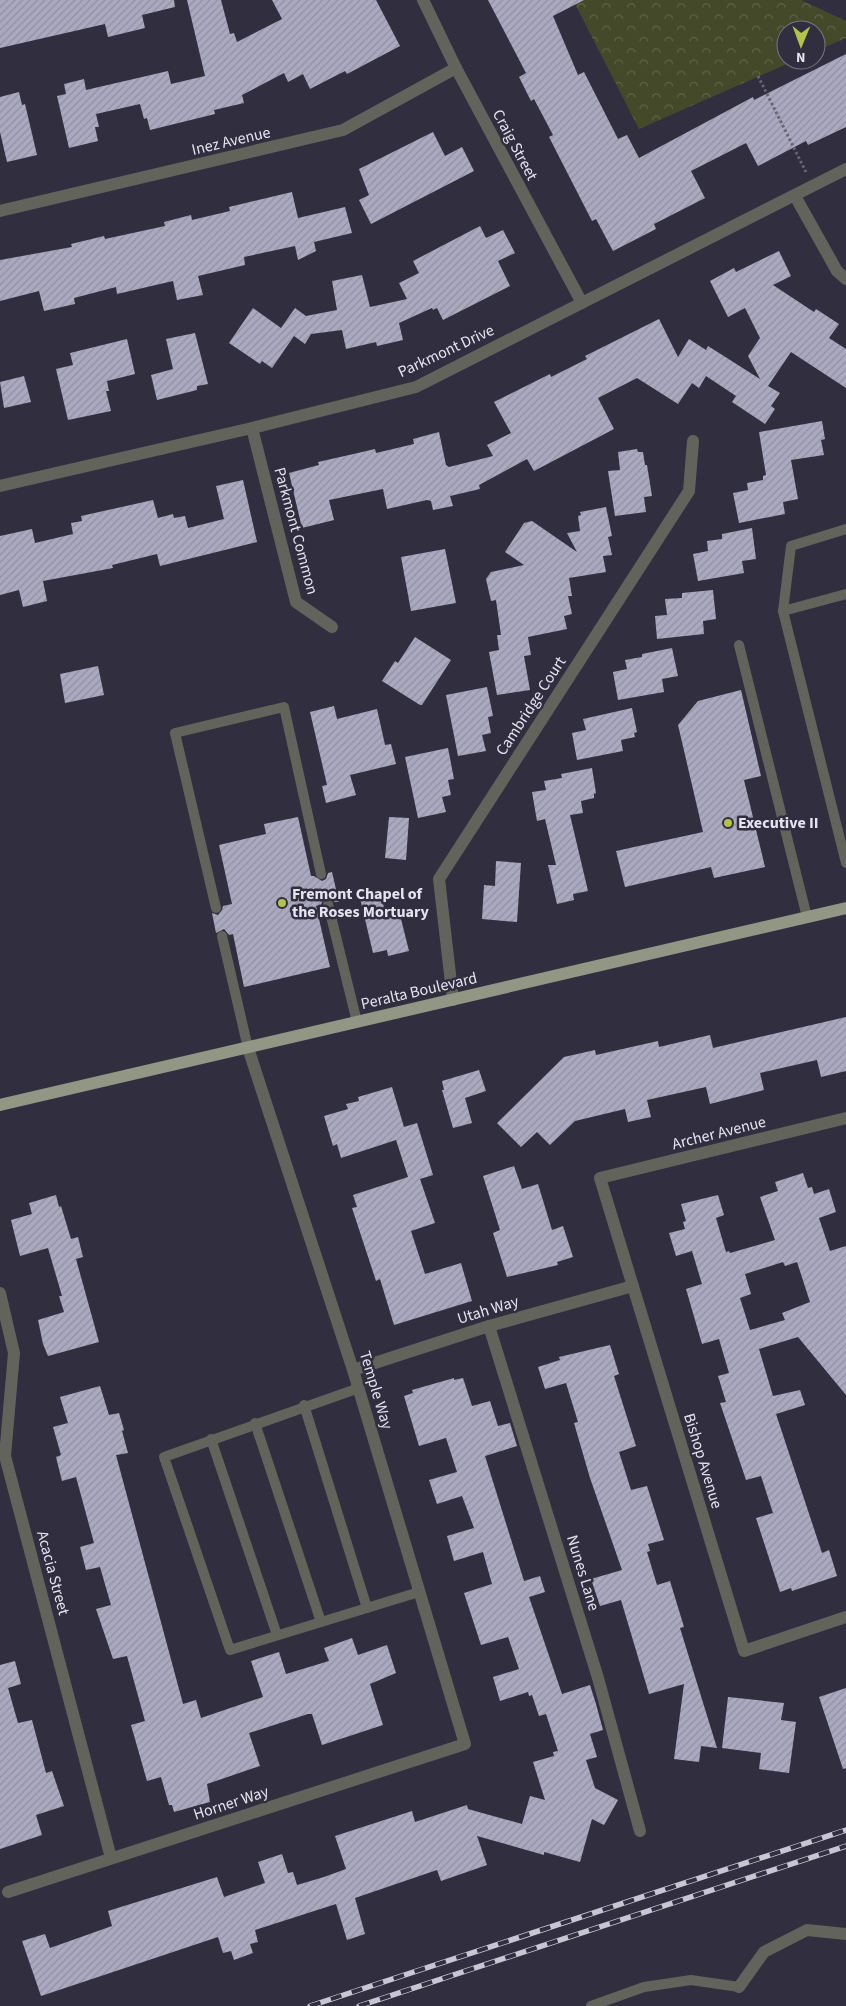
<svg xmlns="http://www.w3.org/2000/svg" width="846" height="2006" font-family="'Source Sans 3',sans-serif">
<style>
.forest{fill:url(#forest-crowns)}
.building{fill:url(#building-hatch);fill-rule:evenodd}
.lines{fill:none;stroke-linecap:round;stroke-linejoin:round}
.path{stroke:#676575;stroke-width:3;stroke-dasharray:2.5 2.5;stroke-linecap:butt}
.lane{stroke:#62645b;stroke-width:10}
.street{stroke:#62645b;stroke-width:12}
.primary{stroke:#929684;stroke-width:12}
.rail-casing{stroke:#c7c6d3;stroke-width:5.5}
.rail{stroke:#302e3f;stroke-width:4;stroke-dasharray:11;stroke-linecap:butt}
.poi-dot{fill:#b3c24b;stroke:#302e3f;stroke-width:2}
.labels{text-anchor:middle;dominant-baseline:central;stroke-width:5;stroke-linejoin:round;paint-order:stroke}
.street-label{font-size:16px;fill:#e4e3ef;stroke:#302e3f}
.poi-label{font-size:16px;font-weight:bold;fill:#e4e3ef;stroke:#302e3f;text-anchor:start}
</style>
<defs>
<pattern id="forest-crowns" width="20" height="18" patternUnits="userSpaceOnUse" patternTransform="scale(1.25)"><rect width="20" height="18" fill="#44492a"/><path d="M2 6a3 3 0 1 1 6 0M12 15a3 3 0 1 1 6 0" fill="none" stroke="#5f6349"/></pattern>
<pattern id="building-hatch" width="6" height="6" patternUnits="userSpaceOnUse" patternTransform="scale(1.25)"><rect width="6" height="6" fill="#aba9bf"/><path d="M-1 1l2-2M0 6l6-6M5 7l2-2" fill="none" stroke="#9190a1"/></pattern>
</defs>
<rect width="100%" height="100%" fill="#302e3f"/>
<!-- forest -->
<path class="forest" d="M573,0H801L846,21V38L816,51V30H786V60H796L639,129Z"/>
<!-- building -->
<g class="building">
<path d="M0,0H174L175,7L142,15L145,28L108,37L105,24L0,48Z"/>
<path d="M187,0H221L230,34L234,33L237,42L282,19L272,0H376L400,46L347,74L345,71L310,89L303,74L288,82L284,73L242,95L244,103L214,110L215,114L150,130L147,118L144,119L140,104L96,114L99,127H95L98,141L69,148L57,96L66,94L64,84L84,79L86,90L168,71L171,84L205,76Z"/>
<path d="M488,0H584L553,16L578,75L584,72L618,139L627,135L639,158L753,97L754,100L846,54V127L808,145L806,141L758,166L746,143L691,171L705,198L654,224L656,229L613,251L596,219L592,221L549,137L553,135L534,99L531,101L519,77L526,73Z"/>
<path d="M19,92L22,105L25,104L37,155L7,162L0,132V97Z"/>
<path d="M433,132L445,156L462,147L474,171L371,224L359,200L369,195L359,169Z"/>
<path d="M292,192L298,218L345,207L352,233L314,242L316,251L298,260L295,246L244,257L245,265L198,276L203,295L177,300L173,281L117,294L116,287L74,298L75,304L44,311L39,291L0,301V260L72,247L71,244L104,236L105,239L165,226L164,222L191,215L192,220L230,211L229,207Z"/>
<path d="M480,226L486,238L503,230L515,253L498,261L510,286L443,320L437,308L433,310L432,308L399,323L403,340L377,346L376,342L346,349L342,330L311,334L305,344L294,336L272,368L262,361L260,364L229,343L253,308L281,328L295,308L306,316L337,310L332,281L362,275L370,307L407,299L399,283L419,273L413,261Z"/>
<path d="M779,251L791,276L773,285L814,312L816,309L839,324L829,338L846,349V388L791,352L768,386L780,393L771,406L775,409L765,424L732,402L736,396L706,376L699,388L692,383L678,404L637,378L598,398L614,429L534,471L527,459L479,485L480,489L450,496L453,506L433,510L431,501L427,500L387,509L383,489L329,500L334,520L302,528L289,473L319,465L318,462L349,455L375,449L376,453L414,444L413,439L439,432L446,465L449,467L493,456L487,445L511,433L494,402L550,374L551,377L587,359L585,356L659,319L678,357L689,339L706,350L708,346L760,379L748,356L760,338L745,308L728,317L710,281L734,268L736,272Z"/>
<path d="M195,333L208,384L197,386V390L157,400L151,375L173,369L166,339Z"/>
<path d="M127,339L135,374L107,381L109,391H106L111,411L68,420L56,369L73,365L70,353Z"/>
<path d="M24,376L31,402L4,408L0,382Z"/>
<path d="M822,421L825,439L821,440L824,455L791,460L798,499L783,502L785,514L739,523L733,493L748,490L747,483L763,480V476L766,475L759,432Z"/>
<path d="M637,449L638,452H643L645,465H647L652,496L644,497L646,512L615,516L608,471L620,470L618,452Z"/>
<path d="M243,480L257,542L160,566L157,554L112,565L113,568L43,581L47,601L23,607L19,590L0,595V536L32,529L35,543L73,534L71,523L82,521L81,516L153,500L158,518L173,514L174,518L185,516L188,528L224,519L216,486Z"/>
<path d="M606,507L612,536L608,537L612,555L603,556L606,572L569,578L572,596H568L572,614L564,616L567,629L528,637L531,655L524,656L530,690L497,695L489,652L499,650L497,635H501L496,600L491,601L486,579L491,572L524,565L505,552L524,523L532,521L577,552L567,533L580,531L578,516L581,515L580,512Z"/>
<path d="M752,528L756,559L742,561L744,573L698,581L693,554L708,551L707,541L722,539V534Z"/>
<path d="M445,549L456,603L411,611L401,557Z"/>
<path d="M713,590L716,619L703,621L704,634L657,639L655,616L667,615L665,599L682,598V593Z"/>
<path d="M415,637L451,660L422,705H420L382,681L395,661L398,663Z"/>
<path d="M672,648L678,676L662,679L664,692L618,700L613,672L627,669L625,660L642,657V654Z"/>
<path d="M98,666L104,695L65,703L60,674Z"/>
<path d="M487,687L493,716L488,717L491,733L482,735L486,751L458,756L446,695Z"/>
<path d="M741,690L761,776L744,780L765,867L714,878L711,867L625,887L616,851L703,832L678,725L698,701Z"/>
<path d="M334,706L337,719L377,709L385,745L391,744L396,764L350,775L356,795L326,803L322,786L327,785L310,712Z"/>
<path d="M632,708L637,732L634,733L635,737L621,740L623,751L577,760L572,733L586,730L583,719Z"/>
<path d="M448,748L454,779L448,780L451,795L442,797L446,812L418,818L405,757Z"/>
<path d="M592,768L596,793L594,794V798L581,801L583,813L570,815L588,891L573,894L574,900L557,904L548,865H556L545,819L537,821L532,792L546,790L544,781L562,778L561,774Z"/>
<path d="M298,817L311,876H314L322,881L326,879L328,873L332,872L339,902H335L327,897L323,899L321,905L316,906L330,967L244,987L233,934L229,935L224,929L216,933L212,913L218,915L222,910L223,906L232,904L219,845L266,834L264,824Z"/>
<path d="M389,817L409,818L406,860L385,858Z"/>
<path d="M496,861L521,863L517,922L482,919L484,885L495,886Z"/>
<path d="M380,892L386,915L399,911L409,951L388,956L387,950L373,953L360,898Z"/>
<path d="M846,1017V1071L821,1077L817,1060L760,1073L764,1090L710,1104L706,1087L647,1100L651,1117L628,1122L625,1109L575,1121L550,1145L537,1132L521,1147L497,1123L564,1057L595,1050L596,1055L658,1041L659,1047L710,1035L713,1048Z"/>
<path d="M479,1070L486,1091L465,1098L472,1123L453,1128L442,1090H444L442,1081Z"/>
<path d="M392,1087L404,1127L417,1123L433,1175L420,1179L435,1223L411,1231L425,1274L461,1263L472,1301L394,1325L380,1279L376,1281L352,1208L357,1207L353,1195L408,1177L396,1140L341,1158L337,1144L333,1146L324,1116L348,1109L346,1104L359,1101L358,1097Z"/>
<path d="M514,1166L522,1189L538,1184L552,1230L563,1226L573,1257L557,1262L558,1265L507,1277L493,1233L500,1230L483,1176Z"/>
<path d="M803,1173L808,1188L812,1187L814,1194L829,1189L836,1212L819,1218L830,1251L846,1246V1395L798,1337L759,1349L773,1396L800,1390L805,1405L776,1414L822,1553L829,1550L837,1576L792,1591L791,1588L780,1592L756,1518L773,1513L761,1476L746,1480L720,1403L726,1402L718,1376L729,1373L719,1339L702,1344L686,1289L702,1284L692,1251L676,1256L669,1233L685,1229L683,1222L686,1221L681,1204L718,1195L724,1215L716,1218L726,1252L729,1251L730,1253L775,1240L760,1197L778,1191L775,1182ZM783,1262L785,1266L797,1262L810,1302L782,1313L785,1320L750,1330L740,1298L751,1294L745,1274Z"/>
<path d="M56,1195L59,1207L61,1206L71,1239L78,1237L83,1257L76,1259L99,1342L48,1356L43,1344L38,1320L64,1312L59,1296H62L48,1248L20,1256L11,1220L32,1214L29,1203Z"/>
<path d="M610,1345L619,1374L614,1376L636,1446L619,1452L631,1490L647,1486L664,1540L648,1544L650,1551L647,1552L657,1585L670,1581L684,1627L680,1628L717,1748L701,1746L699,1762L674,1759L684,1684L649,1694L621,1600L600,1606L591,1579L622,1570L590,1478L574,1423L578,1422L566,1383L545,1389L538,1367L560,1360L559,1357Z"/>
<path d="M454,1378V1380L463,1378L472,1406L490,1401L498,1426L510,1423L517,1446L485,1456L524,1581L540,1576L545,1592L529,1597L562,1694L590,1685L596,1704L603,1730L590,1734L597,1757L586,1760L595,1788L618,1800L604,1825L592,1819L580,1862L544,1852V1855L477,1836L487,1865L441,1881L437,1870L355,1898L365,1934L347,1940L336,1904L255,1930L258,1942L250,1944L253,1953L234,1960L231,1951L223,1953L218,1937L41,1996L22,1941L45,1934L50,1948L112,1926L108,1911L217,1877L224,1897L265,1883L258,1862L282,1854L288,1873L293,1872L297,1885L324,1877L346,1869L335,1836L412,1811L415,1822L467,1805L468,1809L522,1824L530,1796L545,1800L533,1762L554,1756L553,1752L558,1751L546,1714L539,1716L532,1695L529,1696L528,1692L500,1701L493,1677L519,1669L508,1637L481,1645L464,1593L492,1584L483,1552L454,1561L447,1536L474,1528L462,1496L437,1504L429,1480L457,1472L446,1438L419,1446L404,1396L413,1393L412,1390Z"/>
<path d="M100,1386L109,1415L119,1413L124,1430L122,1431L128,1453L116,1455L183,1704L196,1700L201,1718L263,1697L251,1661L279,1652L286,1674L329,1661L324,1648L352,1638L358,1655L387,1645L396,1673L370,1684L383,1725L322,1745L312,1714H308L249,1733L260,1766L207,1784L210,1802L174,1812L172,1805H169L161,1777L147,1781L131,1725L145,1721L127,1656L113,1659L96,1609L111,1605L100,1567L86,1570L80,1547L94,1543L76,1477L62,1481L56,1457L61,1455L53,1427L68,1423L60,1397Z"/>
<path d="M15,1661L21,1684L8,1688L18,1723L32,1720L46,1773L52,1771L64,1806L36,1815L42,1835L0,1849V1665Z"/>
<path d="M846,1688V1768L843,1769L819,1697Z"/>
<path d="M728,1697L784,1703L781,1720L796,1722L789,1773L759,1769L761,1753L722,1748Z"/>
</g>
<g class="lines">
<!-- path -->
<path class="path" d="M758,76L806,172"/>
<!-- lane -->
<g class="lane">
<path d="M846,529L791,546L783,611L846,863"/>
<path d="M783,611L846,594"/>
<path d="M739,645L807,917"/>
<path d="M328,904L357,1022"/>
<path d="M216,908L175,733L284,707L321,874"/>
<path d="M222,936L248,1048"/>
<path d="M359,1388L164,1457L230,1650L419,1592"/>
<path d="M304,1405L367,1608"/>
<path d="M255,1423L321,1622"/>
<path d="M211,1439L277,1635"/>
<path d="M591,2006L644,1987L691,1980L739,1987"/>
</g>
<!-- street -->
<g class="street">
<path d="M423,0L456,68L582,303"/>
<path d="M795,196L837,271L846,279"/>
<path d="M0,211L343,130L456,68"/>
<path d="M252,428L296,602L332,627"/>
<path d="M0,486L252,428L416,387L846,169"/>
<path d="M453,1000L439,879L689,491L693,441"/>
<path d="M846,1118L600,1178L744,1651L846,1617"/>
<path d="M0,1293L14,1353L5,1456L111,1858"/>
<path d="M489,1326L598,1678L640,1831"/>
<path d="M353,1370L489,1326L633,1286"/>
<path d="M8,1892L465,1744L353,1370L248,1048"/>
<path d="M739,1987L764,1952L807,1930L846,1934"/>
</g>
<!-- primary -->
<path class="primary" d="M0,1105L846,908"/>
<defs>
<g id="rail">
<path d="M310,2006L846,1830"/>
<path d="M359,2006L846,1846"/>
</g>
</defs>
<!-- rail casing -->
<use href="#rail" class="rail-casing"/>
<!-- rail -->
<use href="#rail" class="rail"/>
</g>
<!-- markers -->
<g class="poi-dot">
<circle cx="728" cy="823" r="5"/>
<circle cx="282" cy="903" r="5"/>
</g>
<g class="labels">
<!-- street labels -->
<g class="street-label">
<text transform="translate(231 141) rotate(-13)">Inez Avenue</text>
<text transform="translate(515 145) rotate(62)">Craig Street</text>
<text transform="translate(446 351) rotate(-25)">Parkmont Drive</text>
<text transform="translate(296 531) rotate(75)">Parkmont Common</text>
<text transform="translate(531 706) rotate(-57)">Cambridge Court</text>
<text transform="translate(419 991) rotate(-13)">Peralta Boulevard</text>
<text transform="translate(719 1133) rotate(-14)">Archer Avenue</text>
<text transform="translate(488 1310) rotate(-17)">Utah Way</text>
<text transform="translate(376 1390) rotate(73)">Temple Way</text>
<text transform="translate(703 1461) rotate(73)">Bishop Avenue</text>
<text transform="translate(53 1573) rotate(75)">Acacia Street</text>
<text transform="translate(583 1573) rotate(73)">Nunes Lane</text>
<text transform="translate(231 1803) rotate(-18)">Horner Way</text>
</g>
<!-- poi labels -->
<g class="poi-label">
<text x="738" y="823">Executive II</text>
<text x="292" y="894">Fremont Chapel of<tspan x="292" dy="18">the Roses Mortuary</tspan></text>
</g>
</g>
<!-- north arrow -->
<g transform="translate(801 45) rotate(181)"><circle r="24" fill="#302e3f" stroke="#787685"/>
<path d="M0-4L9 19L0 12L-9 19Z" fill="#b3c24b"/>
<text y="-8" font-size="14" font-weight="bold" text-anchor="middle" fill="#e4e3ef">N</text>
</g>
</svg>
